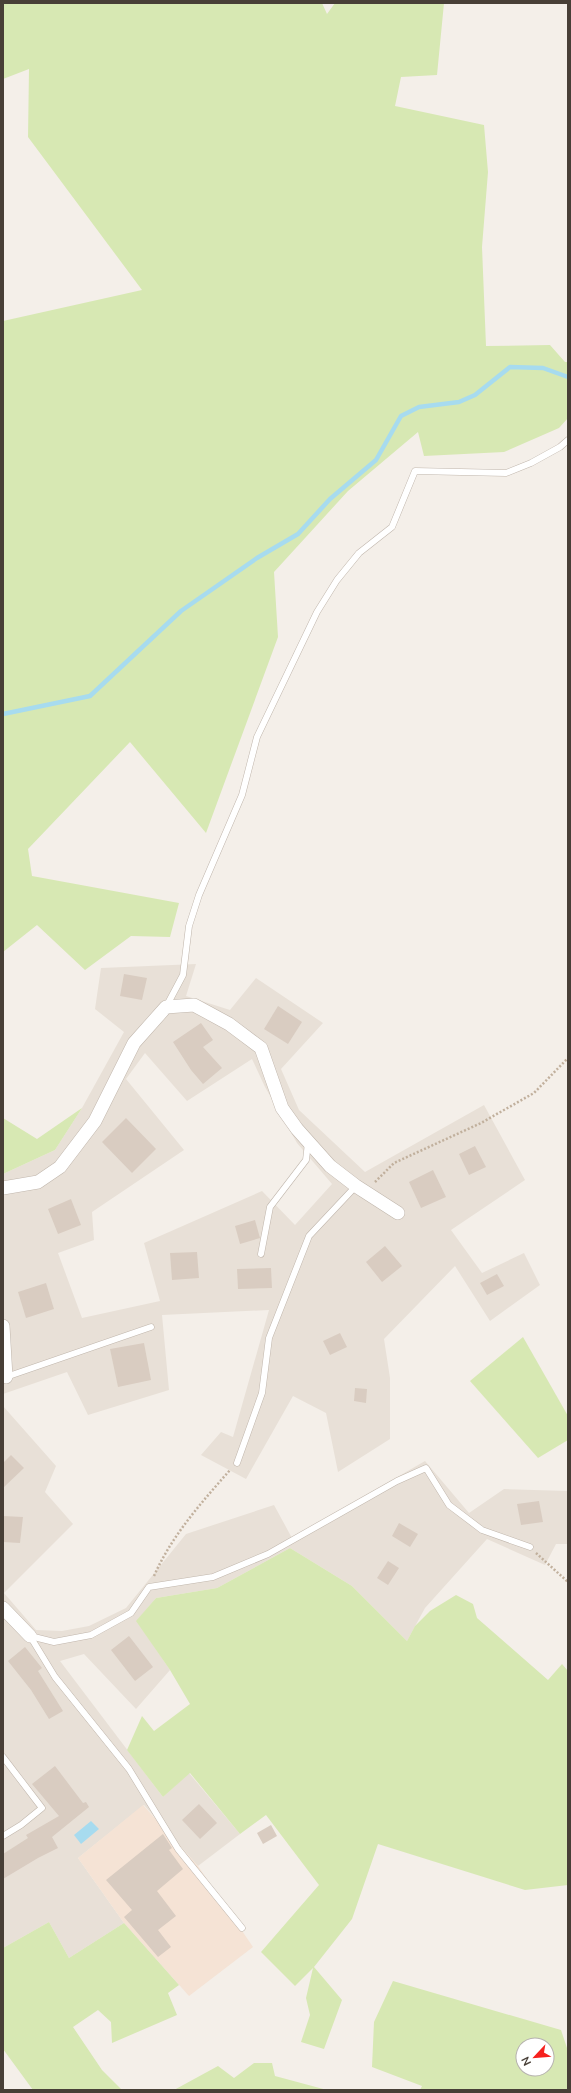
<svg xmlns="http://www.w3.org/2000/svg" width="571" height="2093" font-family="Mulish,sans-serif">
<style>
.residential{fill:#e8e0d7;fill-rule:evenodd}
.commercial{fill:#f5e3d5}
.green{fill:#d7e8b3;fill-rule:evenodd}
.water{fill:#a7dbef}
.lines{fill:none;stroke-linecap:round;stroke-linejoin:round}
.stream{stroke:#a7dbef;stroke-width:4.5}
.building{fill:#d9ccc1}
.service-casing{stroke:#c0b6ac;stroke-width:7}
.minor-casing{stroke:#c0b6ac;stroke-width:14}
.path{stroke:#c1b09d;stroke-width:2.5;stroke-dasharray:2 2;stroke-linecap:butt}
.service{stroke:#fff;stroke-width:6}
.minor{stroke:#fff;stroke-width:13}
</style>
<rect width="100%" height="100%" fill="#f4efe9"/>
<!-- residential -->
<g class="residential">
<path d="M196,964L186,996L230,1010L256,978L323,1023L281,1069L299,1110L365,1172L484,1105L525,1180L451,1230L482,1273L524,1253L540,1285L490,1321L455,1266L384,1339L390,1378V1439L338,1472L326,1413L293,1396L246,1479L201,1455L221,1432L233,1437L269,1310L162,1315L169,1390L88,1415L67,1372L3,1394V1174L55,1150L82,1108L124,1032L95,1009L101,968ZM145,1053L187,1101L252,1059L265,1087L297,1143L332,1184L295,1225L262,1191L144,1243L160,1301L82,1318L58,1253L94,1240L92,1212L184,1150L126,1079Z"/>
<path d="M3,1406L56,1466L45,1492L73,1524L4,1593L36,1630L62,1631L89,1626L126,1608L186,1534L274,1505L292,1538L425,1461L469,1513L504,1489L568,1491V1544H556L545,1565L487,1539L425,1608L407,1641L352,1586L290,1548L217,1588L156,1598L137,1621L170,1670L136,1709L84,1654L60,1661L163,1797L189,1773L240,1834L198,1866L144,1805L78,1858L124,1923L69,1958L49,1922L3,1948Z"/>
</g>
<!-- commercial -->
<path class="commercial" d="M143,1805L198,1866L253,1947L189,1996L124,1923L78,1858Z"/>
<!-- green -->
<g class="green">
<path d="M3,3H322L327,14L335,3H444L437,75L401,77L395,106L484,125L488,172L482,247L486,346L550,345L565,362H568V418L559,428L504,452L424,456L418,432L348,491L274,572L278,637L206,833L130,742L28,849L32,876L179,903L170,937L131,936L85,970L37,925L3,952V321L142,290L28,137L29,69L3,79Z"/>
<path d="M82,1108L55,1150L3,1174V1118L37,1139Z"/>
<path d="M523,1337L568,1416V1440L538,1458L470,1381Z"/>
<path d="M290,1548L352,1586L407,1641L415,1626L430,1611L456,1595L473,1604L477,1618L548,1680L562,1664L568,1671V1885L525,1890L378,1844L352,1919L314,1967L342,2000L324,2049L301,2042L310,2015L306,1998L313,1968L295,1986L261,1952L319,1885L266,1815L240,1834L190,1773L163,1797L127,1750L142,1716L154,1731L190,1704L170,1670L136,1621L156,1598L217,1588Z"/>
<path d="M49,1922L69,1958L124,1923L179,1985L168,1993L177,2015L112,2043L111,2022L98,2010L73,2027L102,2070L122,2090H33L3,2049V1948Z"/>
<path d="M393,1981L561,2030L568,2051V2090H420L422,2086L372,2067L374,2022ZM523,2045H547V2069H523Z"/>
<path d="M254,2063H272L275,2076L327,2090H174L218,2066L234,2078Z"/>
</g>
<!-- water -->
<path class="water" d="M91,1821L99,1829L81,1844L74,1835Z"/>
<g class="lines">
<!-- stream -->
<path class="stream" d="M3,714L90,696L181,611L257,558L298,534L330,499L376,460L401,416L419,407L459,402L475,395L510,367L543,368L568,377"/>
</g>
<!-- building -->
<g class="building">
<path d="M124,974L147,978L142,1000L120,996Z"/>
<path d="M278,1006L302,1022L288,1044L264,1029Z"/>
<path d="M201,1023L213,1040L203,1047L222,1068L203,1084L191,1070L173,1042Z"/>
<path d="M126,1118L156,1149L132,1173L102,1142Z"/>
<path d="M475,1146L486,1167L469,1175L459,1154Z"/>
<path d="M433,1170L446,1197L421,1208L409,1182Z"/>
<path d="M71,1199L81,1225L58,1234L48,1209Z"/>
<path d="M255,1220L260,1238L240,1244L235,1226Z"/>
<path d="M385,1246L402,1266L382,1282L366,1262Z"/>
<path d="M197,1252L199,1278L172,1280L170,1253Z"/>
<path d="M271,1268L272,1288L238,1289L237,1269Z"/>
<path d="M497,1274L504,1286L487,1295L480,1283Z"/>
<path d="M46,1283L54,1309L26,1318L18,1292Z"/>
<path d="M340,1333L347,1347L330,1355L323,1341Z"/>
<path d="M144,1343L151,1380L118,1387L110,1349Z"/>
<path d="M355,1388L367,1389L366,1403L354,1401Z"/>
<path d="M11,1455L24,1468L3,1488V1463Z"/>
<path d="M539,1501L543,1522L521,1525L517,1504Z"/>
<path d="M3,1516L23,1517L20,1543L3,1542Z"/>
<path d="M399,1523L418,1534L410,1547L392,1536Z"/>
<path d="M388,1561L399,1568L388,1585L377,1578Z"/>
<path d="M129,1636L153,1667L135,1681L111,1650Z"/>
<path d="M25,1647L42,1668L38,1671L63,1711L49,1719L31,1690L8,1661Z"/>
<path d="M55,1766L83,1803L86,1802L89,1807L52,1837L58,1848L38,1858L3,1879V1854L28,1838L26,1835L59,1816L32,1784Z"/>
<path d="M199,1804L217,1823L200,1839L182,1820Z"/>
<path d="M271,1825L277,1836L263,1844L257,1833Z"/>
<path d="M163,1834L172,1848L169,1850L183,1869L157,1891L176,1916L158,1930L171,1947L158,1957L124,1917L132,1910L106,1880Z"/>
</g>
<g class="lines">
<defs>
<g id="service">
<path d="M166,1007L183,975L189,926L199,895L242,795L257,737L317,612L337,580L359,553L392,527L415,471L506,473L531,463L560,447L568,440"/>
<path d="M261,1254L270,1207L306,1160L308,1143"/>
<path d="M6,1377L151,1327"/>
<path d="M237,1463L262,1393L269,1338L309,1236L356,1186"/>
<path d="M30,1636L54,1642L91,1635L131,1613L149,1587L213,1577L268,1554L397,1481L426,1468L449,1505L482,1530L530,1547"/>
<path d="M30,1636L55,1677L129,1769L178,1849L242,1928"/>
<path d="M3,1757L42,1808L21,1825L3,1836"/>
</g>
<g id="minor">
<path d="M3,1188L38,1182L60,1167L95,1121L134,1043L166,1007L194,1005L229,1024L261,1048L282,1108L297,1129L330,1166L356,1186L398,1213"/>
<path d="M3,1326L6,1377"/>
<path d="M3,1608L30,1636"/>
</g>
</defs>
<!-- service casing -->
<use href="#service" class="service-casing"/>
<!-- minor casing -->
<use href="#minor" class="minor-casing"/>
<!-- path -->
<g class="path">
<path d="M375,1182L394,1163L481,1123L534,1093L568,1058"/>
<path d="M536,1553L568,1582"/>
<path d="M154,1576C172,1535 202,1502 230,1470"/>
</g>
<!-- service -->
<use href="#service" class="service"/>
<!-- minor -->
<use href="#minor" class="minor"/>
</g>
<!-- border -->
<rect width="571" height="2093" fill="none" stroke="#483f37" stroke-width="8"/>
<!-- north arrow -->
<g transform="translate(535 2057) rotate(244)"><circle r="19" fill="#ffffff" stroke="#b6b2af"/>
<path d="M0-3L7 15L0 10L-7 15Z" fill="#f6211e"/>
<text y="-6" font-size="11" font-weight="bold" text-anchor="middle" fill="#483f37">N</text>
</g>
</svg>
